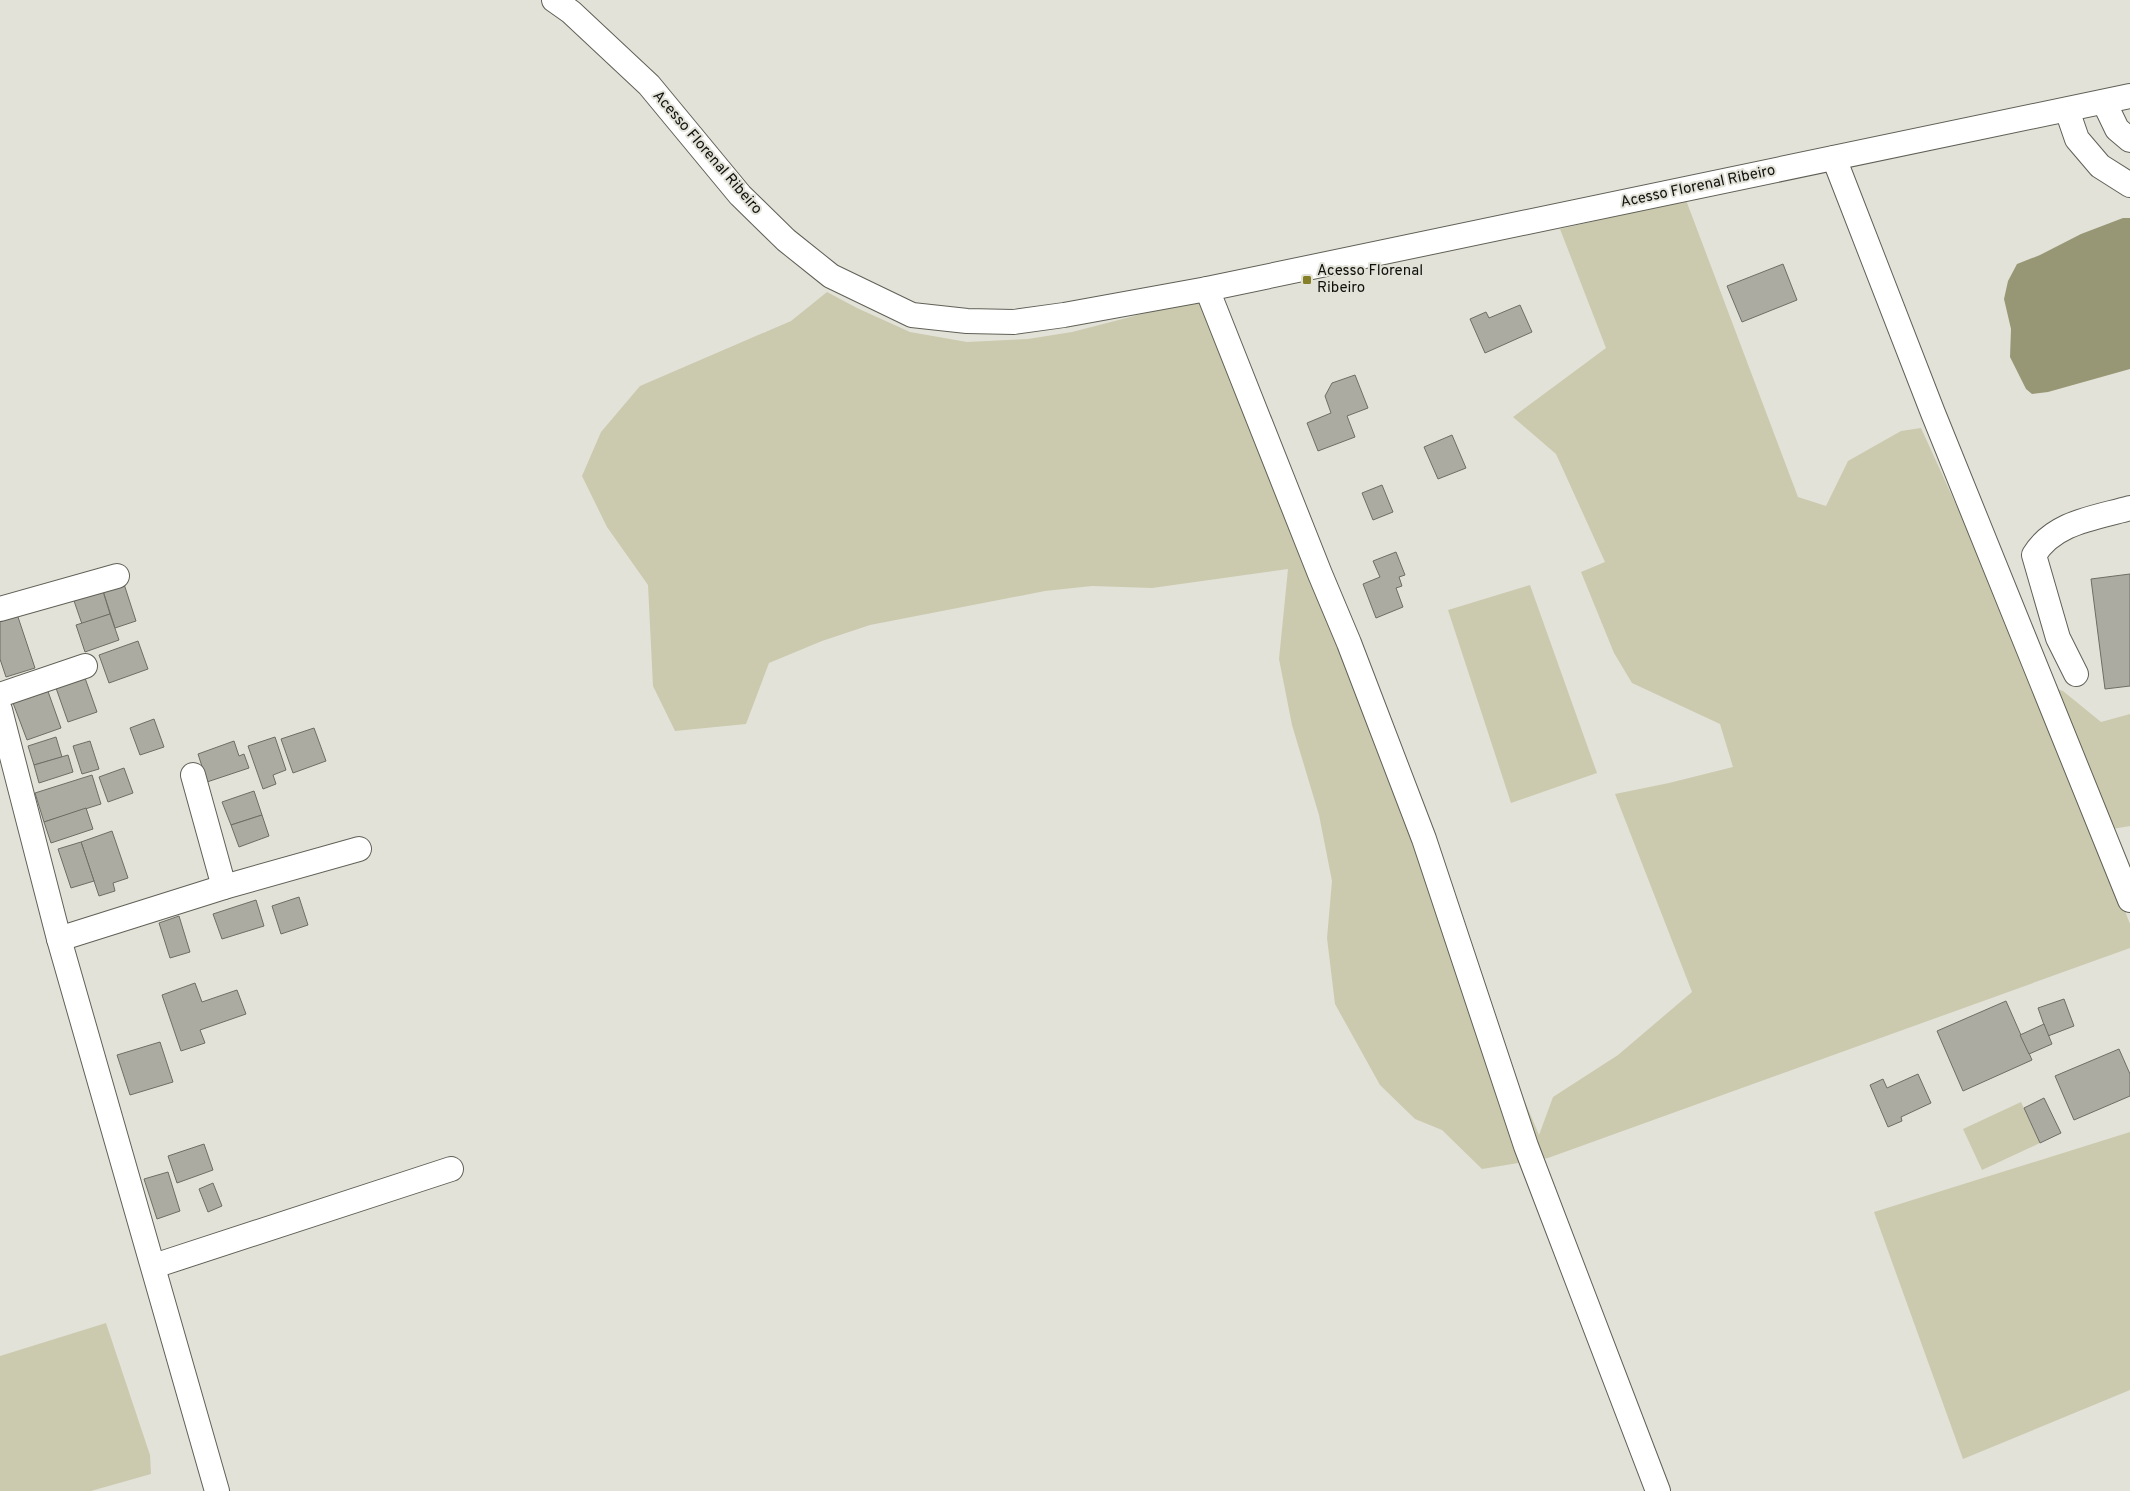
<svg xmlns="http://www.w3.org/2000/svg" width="2130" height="1491" font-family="Overpass,sans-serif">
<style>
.green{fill:#cbcaae}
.water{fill:#989775}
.building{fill:#ababa2;stroke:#6f6e66}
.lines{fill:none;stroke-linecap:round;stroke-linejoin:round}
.minor-casing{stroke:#606057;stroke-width:26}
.minor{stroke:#fff;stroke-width:24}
.poi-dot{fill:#858027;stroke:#e2e2d8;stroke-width:2}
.labels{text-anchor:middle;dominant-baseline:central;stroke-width:4;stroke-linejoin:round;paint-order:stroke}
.street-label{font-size:15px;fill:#10100d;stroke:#e2e2d8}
.poi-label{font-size:15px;fill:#10100d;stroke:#e2e2d8;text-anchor:start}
</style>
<rect width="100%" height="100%" fill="#e2e2d8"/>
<!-- green -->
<g class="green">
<path d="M1686,200L1798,497L1826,506L1848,461L1901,431L1921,428L2037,682L2063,691L2101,722L2130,714V826L2095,832L2130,924V948L1548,1158L1482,1169L1442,1130L1415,1119L1380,1085L1335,1004L1327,938L1332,881L1319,815L1292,725L1279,659L1288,569L1152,588L1092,586L1045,591L870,625L822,641L769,663L746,724L675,731L653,686L648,585L607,527L582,476L601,432L640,386L791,321L827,292L857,308L910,332L967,342L1028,339L1072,332L1212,296L1413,837L1539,1135L1553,1097L1618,1055L1692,992L1615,794L1669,783L1733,767L1720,724L1632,683L1614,653L1581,572L1605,562L1556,454L1513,417L1606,348L1560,229Z"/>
<path d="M1530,585L1597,773L1511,803L1448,610Z"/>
<path d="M2021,1102L2040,1143L1982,1170L1963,1129Z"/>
<path d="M2130,1132V1390L1963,1459L1874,1212Z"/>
<path d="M106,1323L150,1455L151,1474L91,1491H0V1356Z"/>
</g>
<!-- water -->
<path class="water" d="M2123,218H2130V369L2048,392L2032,394L2026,389L2010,357L2011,329L2004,299L2008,281L2017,264L2040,255L2081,234Z"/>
<!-- building -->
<g class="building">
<path d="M1783,264L1797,300L1742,322L1727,286Z"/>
<path d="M1520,305L1532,332L1485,353L1470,319L1486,312L1489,318Z"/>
<path d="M1355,375L1368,408L1347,416L1355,437L1318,451L1307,423L1331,413L1325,396L1332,383Z"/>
<path d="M1452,435L1466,468L1438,479L1424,447Z"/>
<path d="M1382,485L1393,512L1373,520L1362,493Z"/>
<path d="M1396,552L1405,575L1399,577L1402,586L1396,588L1403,607L1376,618L1363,584L1380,577L1373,561Z"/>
<path d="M2130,574V686L2105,689L2091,579Z"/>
<path d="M123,581L136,621L115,628L102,588Z"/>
<path d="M102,588L110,614L82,624L73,598Z"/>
<path d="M17,614L35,668L6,677L0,659V620Z"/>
<path d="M110,614L119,640L85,652L76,625Z"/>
<path d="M138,641L148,669L109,683L99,655Z"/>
<path d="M85,678L97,712L68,722L56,688Z"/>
<path d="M45,683L61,728L27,740L10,695Z"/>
<path d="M154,719L164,747L140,755L130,728Z"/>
<path d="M314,728L326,761L293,773L281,739Z"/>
<path d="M56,737L62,757L34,765L28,746Z"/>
<path d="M275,737L286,770L273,775L276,784L263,789L248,746Z"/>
<path d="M90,741L99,769L82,774L73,746Z"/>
<path d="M234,741L239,756L244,754L249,768L207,782L198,754Z"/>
<path d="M68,755L73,772L39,783L34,765Z"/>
<path d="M124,768L133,793L108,802L99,777Z"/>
<path d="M92,775L101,804L44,822L35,793Z"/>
<path d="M254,791L262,815L231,825L222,802Z"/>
<path d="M86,808L93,829L51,843L44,822Z"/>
<path d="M262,815L269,836L239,847L231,825Z"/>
<path d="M112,831L128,878L113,883L115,891L99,896L81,842Z"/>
<path d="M81,842L94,881L71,888L58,849Z"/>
<path d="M299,897L308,925L281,934L272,906Z"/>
<path d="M256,900L264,926L222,939L213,914Z"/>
<path d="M179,916L190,952L170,958L159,923Z"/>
<path d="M195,983L202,1002L237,990L246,1014L200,1030L205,1043L181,1051L162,995Z"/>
<path d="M2064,999L2074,1026L2048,1036L2038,1008Z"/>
<path d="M2006,1001L2032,1060L1963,1091L1937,1031Z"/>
<path d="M2044,1024L2052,1044L2029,1054L2020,1035Z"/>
<path d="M160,1042L173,1082L130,1095L117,1055Z"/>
<path d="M2119,1049L2130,1074V1096L2074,1120L2055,1076Z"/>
<path d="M1918,1074L1931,1103L1901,1117L1902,1121L1888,1127L1870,1085L1883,1079L1887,1088Z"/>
<path d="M2044,1098L2061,1133L2040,1143L2024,1108Z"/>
<path d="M204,1144L213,1170L177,1183L168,1156Z"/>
<path d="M168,1172L180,1211L157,1219L144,1179Z"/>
<path d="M213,1183L222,1206L208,1212L199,1189Z"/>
</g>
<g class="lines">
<defs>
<g id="minor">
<path d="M554,0L571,12L649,85L740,195L786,240L831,276L912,315L967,321L1014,322L1064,315L1207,289L2130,96"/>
<path d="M2104,102L2117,129L2130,140"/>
<path d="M2067,110L2077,139L2100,166L2130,185"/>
<path d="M1834,158L1933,413L2130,900"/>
<path d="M1207,289L1320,574L1349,643L1424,839L1526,1146L1658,1491"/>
<path d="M0,609L117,576"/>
<path d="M2076,674L2058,638L2034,555C2054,522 2095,518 2130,508"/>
<path d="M0,695L85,666"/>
<path d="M0,710L59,939L217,1491"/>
<path d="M193,775L224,887"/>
<path d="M59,939L224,887L359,849"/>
<path d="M154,1266L451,1169"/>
</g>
</defs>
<!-- minor casing -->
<use href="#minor" class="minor-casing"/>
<!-- minor -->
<use href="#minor" class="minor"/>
</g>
<!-- markers -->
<rect class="poi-dot" x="1302" y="275" width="10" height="10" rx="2.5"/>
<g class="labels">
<!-- street labels -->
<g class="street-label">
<text transform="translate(707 153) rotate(49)">Acesso Florenal Ribeiro</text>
<text transform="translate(1698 187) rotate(-12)">Acesso Florenal Ribeiro</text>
</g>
<!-- poi labels -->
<g class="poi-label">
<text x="1317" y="271">Acesso Florenal<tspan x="1317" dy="17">Ribeiro</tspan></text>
</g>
</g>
</svg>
